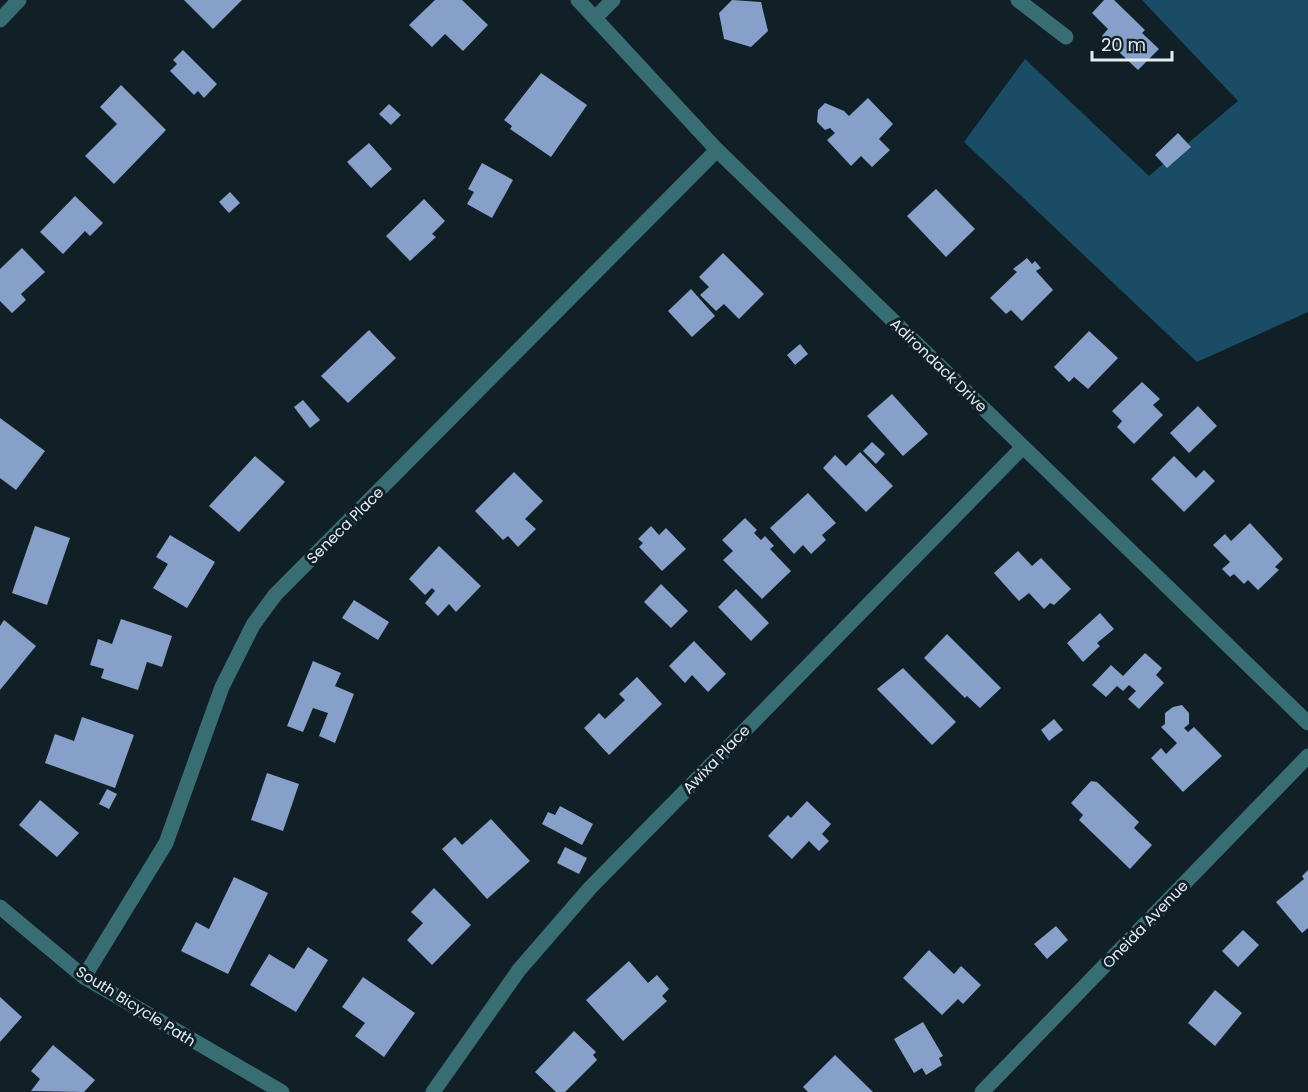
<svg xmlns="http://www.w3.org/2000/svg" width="1308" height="1092" font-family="Poppins,sans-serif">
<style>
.forest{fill:#1a4d65}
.building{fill:#86a0c9}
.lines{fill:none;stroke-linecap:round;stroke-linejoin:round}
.minor{stroke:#396d74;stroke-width:15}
.labels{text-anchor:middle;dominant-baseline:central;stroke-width:6;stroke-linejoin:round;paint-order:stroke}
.street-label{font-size:15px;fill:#e4edf2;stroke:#111f27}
</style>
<rect width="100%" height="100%" fill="#111f27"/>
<!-- forest -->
<path class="forest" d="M1142,0H1308V312L1197,362L964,142L1025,59L1149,176L1238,101Z"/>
<!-- building -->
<g class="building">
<path d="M184,0H242L213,29Z"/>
<path d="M435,0H462L488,25L463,51L445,34L432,47L409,25Z"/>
<path d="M732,0L761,2L768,31L751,47L724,39L719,13Z"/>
<path d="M1104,0H1114L1145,30L1142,33L1159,49L1138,70L1102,36L1108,29L1092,13Z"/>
<path d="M183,50L217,84L204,98L198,91L194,95L170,71L177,64L173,60Z"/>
<path d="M541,73L587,105L551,157L510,129L512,126L504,120Z"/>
<path d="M121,85L166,130L114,184L85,156L117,124L100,107Z"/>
<path d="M868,98L893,124L879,139L890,150L872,167L861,156L851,166L827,140L835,133L830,128L825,130L817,122L818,110L825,103L844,111L849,116Z"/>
<path d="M389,104L401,115L391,125L379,114Z"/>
<path d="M1178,133L1191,147L1167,168L1155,155Z"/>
<path d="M369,143L392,169L371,188L347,162Z"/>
<path d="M482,163L513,180L492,218L467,204L474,192L468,189Z"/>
<path d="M936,189L975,229L946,257L907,216Z"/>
<path d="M230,192L240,203L229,213L219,202Z"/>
<path d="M75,196L103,223L90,236L85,231L63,254L40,232Z"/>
<path d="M424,199L445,221L432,234L436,237L410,261L386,236Z"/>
<path d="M22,248L45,272L21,294L26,300L12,313L0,301V269Z"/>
<path d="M723,253L764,294L739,319L724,304L716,311L700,295L709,287L699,277Z"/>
<path d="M1027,258L1032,264L1035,261L1041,268L1036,271L1053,290L1022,321L1011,310L1006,314L990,298L1017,272L1013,269Z"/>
<path d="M691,289L715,316L692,337L668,311Z"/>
<path d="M369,330L396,358L348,403L321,376Z"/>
<path d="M1089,331L1118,358L1088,389L1074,377L1069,382L1054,367Z"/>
<path d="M800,344L808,354L795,365L787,355Z"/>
<path d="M1142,382L1160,399L1153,405L1163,415L1134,444L1117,427L1122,421L1112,411Z"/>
<path d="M892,394L928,434L903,456L867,416Z"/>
<path d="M303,400L320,420L310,428L294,407Z"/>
<path d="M1198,406L1217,426L1189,453L1170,433Z"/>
<path d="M0,418L45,451L16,490L0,478Z"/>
<path d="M872,442L885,454L876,464L863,451Z"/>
<path d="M860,452L893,486L866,512L823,468L835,455L846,466Z"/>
<path d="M255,456L285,482L239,532L209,506Z"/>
<path d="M1174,456L1196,478L1204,470L1215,481L1184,512L1151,479Z"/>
<path d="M514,472L543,501L525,519L536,529L518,547L508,536L503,540L475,511Z"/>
<path d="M808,493L836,523L822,535L826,540L811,554L803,545L794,554L770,528Z"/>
<path d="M745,518L757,530L754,533L761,540L765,536L774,546L770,549L791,571L762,599L723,560L733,551L722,540Z"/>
<path d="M1250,523L1283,559L1275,567L1279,570L1258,590L1248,580L1244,584L1234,574L1230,577L1222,569L1230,562L1213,545L1225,534L1231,541Z"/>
<path d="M35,526L70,538L47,605L12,593Z"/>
<path d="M651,526L659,535L666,528L686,549L662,571L639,547L643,543L638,539Z"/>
<path d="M170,535L215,562L187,608L153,588L168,564L156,557Z"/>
<path d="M439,546L481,586L456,612L449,604L438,616L425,603L435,591L432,588L425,595L409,579Z"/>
<path d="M1018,551L1032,566L1041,558L1071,589L1054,605L1050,603L1044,609L1029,593L1019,601L994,573Z"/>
<path d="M661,584L688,611L671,628L644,602Z"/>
<path d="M736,589L769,623L751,641L718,607Z"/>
<path d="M354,600L389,622L378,640L342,618Z"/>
<path d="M1100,613L1114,629L1097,643L1100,646L1083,662L1067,643Z"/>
<path d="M121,619L172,636L162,667L147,662L138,690L101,678L104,669L90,665L98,639L112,644Z"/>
<path d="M4,620L36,646L0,690V626Z"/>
<path d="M947,634L1001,688L980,708L967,696L965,698L924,658Z"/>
<path d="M694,641L726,674L708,692L692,675L685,683L669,666Z"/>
<path d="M1145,653L1162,668L1156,675L1164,683L1139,709L1128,699L1136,691L1129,685L1123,691L1117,686L1106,697L1092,685L1111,665L1123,676Z"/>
<path d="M313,661L341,673L335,686L354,694L335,743L319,736L328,713L313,708L303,732L287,726Z"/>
<path d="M903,668L956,722L932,745L877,689Z"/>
<path d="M637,677L662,704L609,755L584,728L599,713L605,719L625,700L619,694Z"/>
<path d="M1182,705L1189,713V724L1184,728L1188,732L1194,727L1222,756L1183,792L1151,758L1161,748L1166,754L1177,743L1161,727L1165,724V713L1173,707Z"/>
<path d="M82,717L134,735L115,788L45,763L55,734L74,741Z"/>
<path d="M1054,719L1063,730L1049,741L1041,730Z"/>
<path d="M267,773L299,784L283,831L251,820Z"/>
<path d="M1091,781L1097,782L1139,822L1134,828L1152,845L1130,869L1079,820L1083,815L1071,803Z"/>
<path d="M107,789L117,794L109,809L99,804Z"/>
<path d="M40,800L79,833L57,857L19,825Z"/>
<path d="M807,801L831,824L822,834L829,841L819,851L809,841L792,859L768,836L788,815L791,818Z"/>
<path d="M560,806L593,824L582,845L542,824L548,812L555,815Z"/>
<path d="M491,819L530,861L487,899L442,849L455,837L462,845Z"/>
<path d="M565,847L587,858L579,874L557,863Z"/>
<path d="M1308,870V928L1302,933L1276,902L1304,879L1302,876Z"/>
<path d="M234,877L268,893L228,974L181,951L196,922L209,929Z"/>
<path d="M434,888L471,925L432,965L407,940L423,923L411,912Z"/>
<path d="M1056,926L1068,940L1047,959L1034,944Z"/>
<path d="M1243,930L1259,945L1238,967L1222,951Z"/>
<path d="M308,947L328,960L296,1012L250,985L269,954L294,969Z"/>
<path d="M929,950L954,974L961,966L981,985L963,1004L958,999L942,1015L903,978Z"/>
<path d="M629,961L648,983L657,975L669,989L662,996L667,1001L623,1041L586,1000Z"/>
<path d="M363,977L415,1013L384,1057L355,1036L365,1023L342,1007Z"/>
<path d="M1215,990L1242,1013L1215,1046L1188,1023Z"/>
<path d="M0,997L22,1017L0,1042Z"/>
<path d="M923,1022L943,1056L939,1058L942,1065L926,1075L922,1068L914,1073L894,1039Z"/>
<path d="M574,1031L596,1052L593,1055L597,1060L565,1092H556L535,1072Z"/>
<path d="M53,1045L95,1080L84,1092L31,1091L40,1079L31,1071Z"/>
<path d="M835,1055L873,1092H808L803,1087Z"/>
</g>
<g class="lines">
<!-- minor -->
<g class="minor">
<path d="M578,0L717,150L1308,723"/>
<path d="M1018,0L1066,37"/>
<path d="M596,17L613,0"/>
<path d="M0,20L19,0"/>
<path d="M0,907L84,977L282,1092"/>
<path d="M84,977L166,843L222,687L253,625L275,595L717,150"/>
<path d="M433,1092L519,970L590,888L1023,447"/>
<path d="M982,1092L1308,756"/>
</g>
</g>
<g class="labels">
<!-- street labels -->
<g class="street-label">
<text transform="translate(939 365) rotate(44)">Adirondack Drive</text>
<text transform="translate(345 525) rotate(-45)">Seneca Place</text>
<text transform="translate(716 759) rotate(-46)">Awixa Place</text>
<text transform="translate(1145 924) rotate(-46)">Oneida Avenue</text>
<text transform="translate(136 1006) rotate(32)">South Bicycle Path</text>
</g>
</g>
<!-- scale -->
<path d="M1092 51v9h80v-9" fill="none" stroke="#e4edf2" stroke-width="3"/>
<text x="1101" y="51" font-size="18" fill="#e4edf2" stroke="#111f27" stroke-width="4.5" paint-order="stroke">20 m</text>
</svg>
